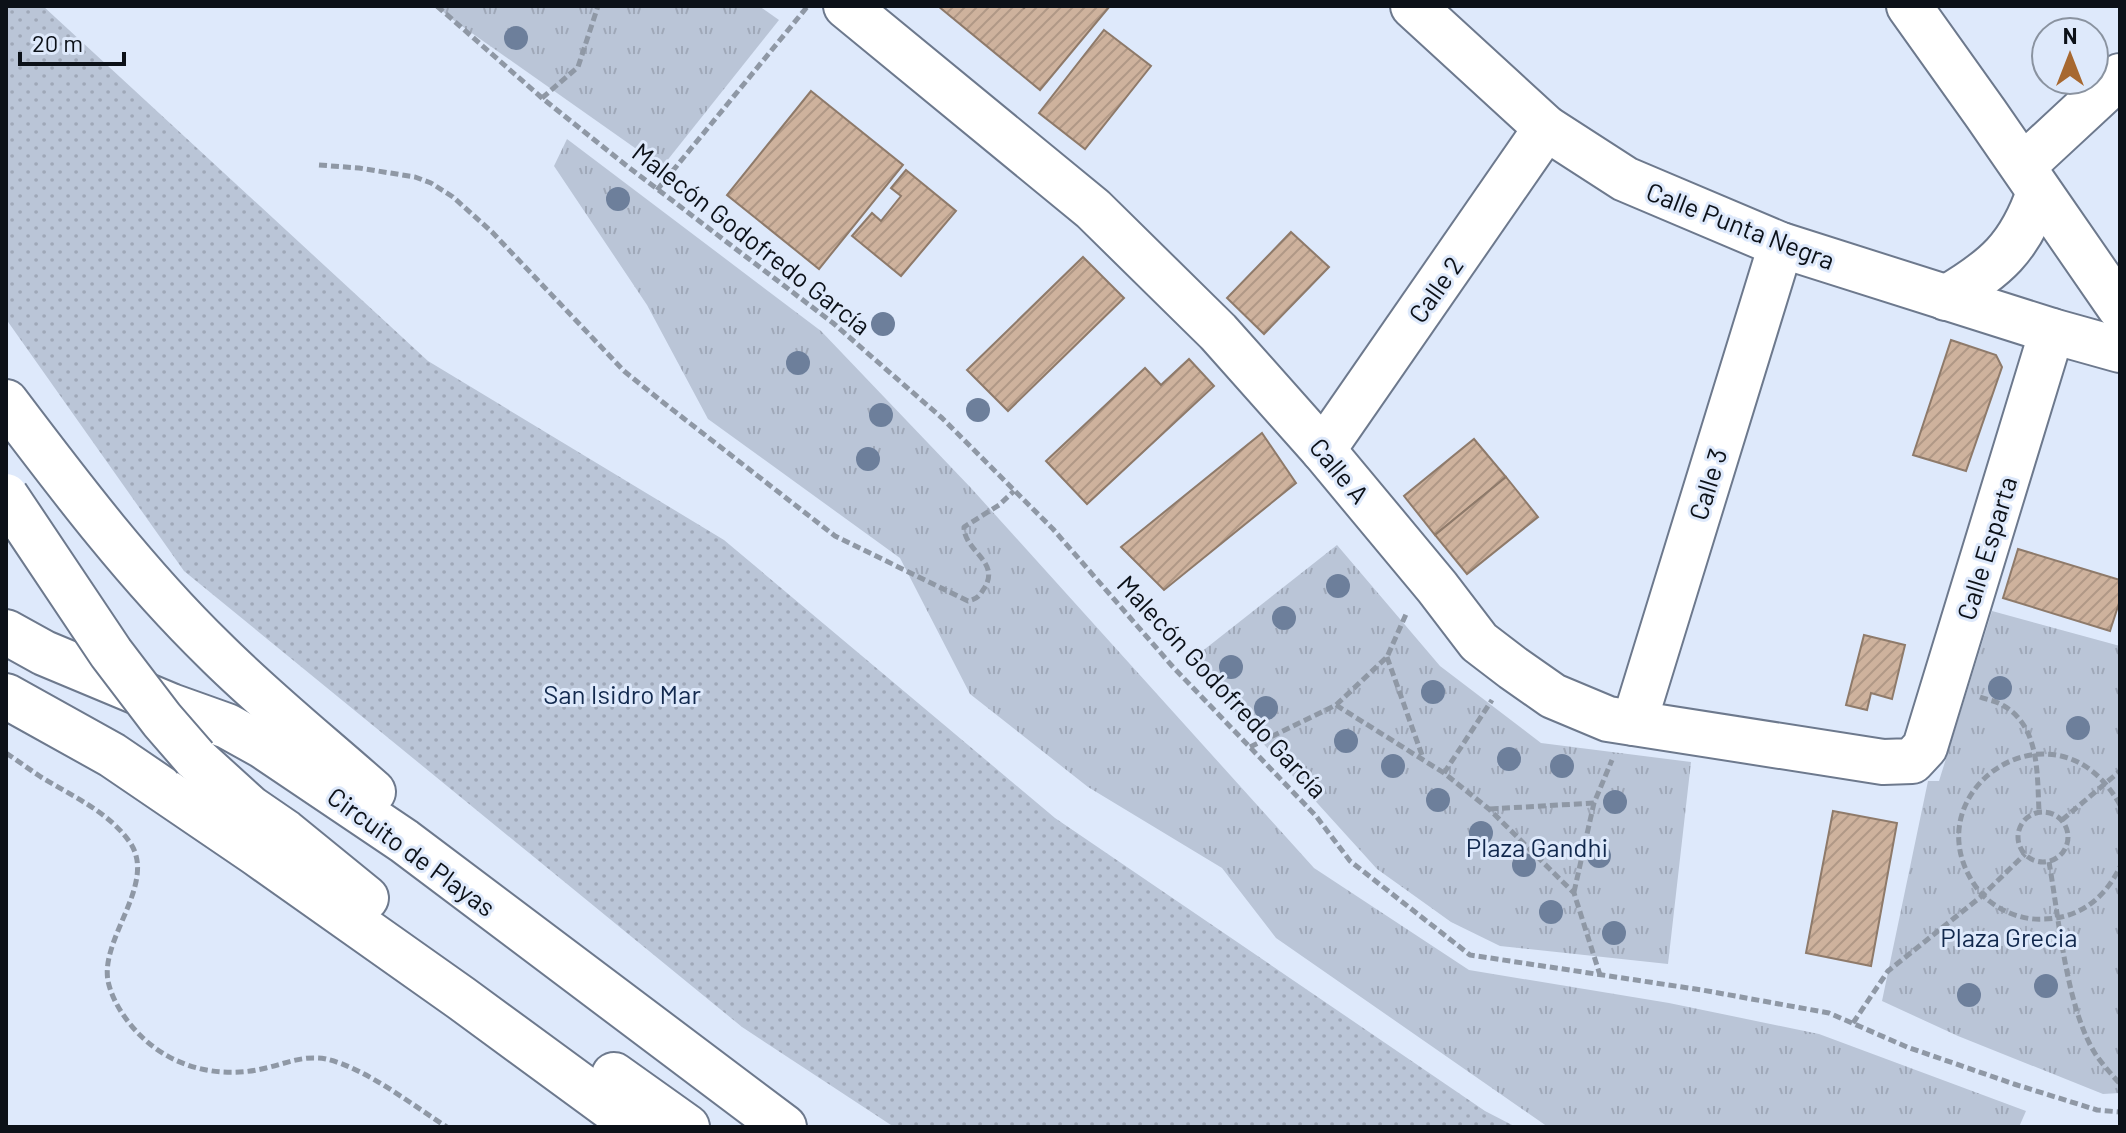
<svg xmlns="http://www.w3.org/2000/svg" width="2126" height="1133" font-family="Barlow,sans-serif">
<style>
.grass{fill:url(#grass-tufts)}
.garden{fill:url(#garden-dots)}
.building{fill:url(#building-hatch);stroke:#8e7a6a;stroke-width:2}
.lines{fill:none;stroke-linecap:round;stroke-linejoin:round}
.minor-casing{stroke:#6d798d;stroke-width:48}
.highway-casing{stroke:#6d798d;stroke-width:48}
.path{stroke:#8f98a5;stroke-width:5;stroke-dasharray:8 4;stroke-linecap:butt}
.minor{stroke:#fff;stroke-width:44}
.highway{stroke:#fff;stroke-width:44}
.highway-bridge-casing{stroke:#6d798d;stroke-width:48;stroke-linecap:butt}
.highway-bridge{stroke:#fff;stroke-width:44}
.tree{fill:#6d7f9b}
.labels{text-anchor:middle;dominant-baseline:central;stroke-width:6;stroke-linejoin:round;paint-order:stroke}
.street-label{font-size:26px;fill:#0c1118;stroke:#dee9fb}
.park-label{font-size:26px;fill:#11284d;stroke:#dee9fb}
</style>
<defs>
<pattern id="grass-tufts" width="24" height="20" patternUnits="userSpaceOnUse" patternTransform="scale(2)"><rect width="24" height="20" fill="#bac5d7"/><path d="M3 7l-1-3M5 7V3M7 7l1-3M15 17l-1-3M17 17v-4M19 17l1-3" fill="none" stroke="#9fa8b8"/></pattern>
<pattern id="garden-dots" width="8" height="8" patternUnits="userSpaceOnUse" patternTransform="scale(2)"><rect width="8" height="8" fill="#bac5d7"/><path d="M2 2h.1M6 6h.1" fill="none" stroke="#9fa8b8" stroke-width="1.8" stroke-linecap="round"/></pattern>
<pattern id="building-hatch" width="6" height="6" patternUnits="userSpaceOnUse" patternTransform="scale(2)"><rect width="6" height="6" fill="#ceb29d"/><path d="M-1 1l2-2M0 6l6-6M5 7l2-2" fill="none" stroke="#b09886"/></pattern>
</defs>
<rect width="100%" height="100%" fill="#dee9fb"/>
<!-- grass -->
<g class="grass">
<path d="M437,6H759L779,20L662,167L449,17Z"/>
<path d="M567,139L821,331L971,488L1314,868L1469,970L1669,1003L1819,1034L2026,1111L2019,1127H1548L1276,938L1222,868L1088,787L970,694L900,558L708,419L647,305L554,166Z"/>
<path d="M1337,545L1440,666L1541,743L1691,762L1668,964L1500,946L1451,922L1377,869L1251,730L1191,660Z"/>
<path d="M1992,611L2120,646V1093L2103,1094L1958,1036L1882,1001L1928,781H1939Z"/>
</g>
<!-- garden -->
<path class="garden" d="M6,6H43L428,361L724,540L1055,818L1485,1111L1516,1127H894L742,1027L184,571L6,319Z"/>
<!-- building -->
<g class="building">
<path d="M938,6H1022L1024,8L1026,6H1110L1040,90Z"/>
<path d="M1104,30L1151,66L1085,149L1039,113Z"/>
<path d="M811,91L903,165L819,269L727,195Z"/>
<path d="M906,170L956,211L901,276L852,236L872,213L881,221L901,196L891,188Z"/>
<path d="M1291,232L1329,267L1264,334L1227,298Z"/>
<path d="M1083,257L1124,298L1008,411L967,370Z"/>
<path d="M1951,340L1996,355L2002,367L1966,471L1913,455Z"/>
<path d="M1189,359L1214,386L1087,504L1046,461L1145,368L1161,385Z"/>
<path d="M1262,433L1296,483L1164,590L1121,547Z"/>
<path d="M1474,439L1506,477L1435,535L1404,496Z"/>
<path d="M1506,477L1538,517L1467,574L1435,535Z"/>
<path d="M2018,549L2120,580V600L2110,631L2003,598Z"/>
<path d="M1864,635L1905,645L1892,699L1871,693L1867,710L1846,705Z"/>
<path d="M1833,811L1897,823L1871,966L1806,953Z"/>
</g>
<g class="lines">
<defs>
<g id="minor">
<path d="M846,6L1093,209L1218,332L1323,450L1437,587L1479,642L1513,668L1553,696L1608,719L1883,762L1912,761L1925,747L2052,331"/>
<path d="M1413,6L1546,128L1625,179L1781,245L2052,331L2120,350"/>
<path d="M1909,6L1986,114L2120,308"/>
<path d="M2023,166L2120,76"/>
<path d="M1946,298C1995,269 2020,248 2039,192"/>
<path d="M1323,450L1546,128"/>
<path d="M1634,723L1781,245"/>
</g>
<g id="highway">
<path d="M6,402C71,488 137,575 214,650C264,700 320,745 373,792"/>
<path d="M6,632L44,653L171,706L227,726L263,746L404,841L784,1127"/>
<path d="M6,696L112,755L256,853L461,998L637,1127"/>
<path d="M195,758L250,808L285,832L366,898"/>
<path d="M614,1075L687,1127"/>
</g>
</defs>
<!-- minor casing -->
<use href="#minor" class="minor-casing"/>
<!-- highway casing -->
<use href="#highway" class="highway-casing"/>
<!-- path -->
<g class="path">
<path d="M437,6L542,98L627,166L833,323L942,418L1053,529L1173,667L1316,816L1350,861L1470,955L1702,990L1829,1013L1907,1047L2014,1084L2097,1110L2120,1112"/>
<path d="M542,98L578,67L598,6"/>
<path d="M319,165L359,168L415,177L431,183L453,197L492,232L624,371L660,400L835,536L968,601C976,599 979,597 983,590C1003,562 964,552 964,527L999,505L1014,491"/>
<path d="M657,190L807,7"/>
<path d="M1387,657L1423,758"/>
<path d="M1980,697C1988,700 1997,701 2004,706C2040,727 2037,775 2039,811"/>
<path d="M1336,705L1444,773L1489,809L1574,893L1600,975"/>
<path d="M1250,747L1336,705L1387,657L1407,612"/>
<path d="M6,753C18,761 29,769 41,777C72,796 107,811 129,841C159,882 100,937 108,981C112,1001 127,1023 142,1037C175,1069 222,1079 266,1068C287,1063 304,1055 326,1059C366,1068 412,1105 447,1127"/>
<path d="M1444,773L1492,700"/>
<path d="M2120,805C2056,689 1904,794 1979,891C1994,909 2021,921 2044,919C2080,918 2104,899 2120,867"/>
<path d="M1490,809L1594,803"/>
<circle cx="2043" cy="837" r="25"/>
<path d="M2062,820L2120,771"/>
<path d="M2049,862C2059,918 2066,1008 2096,1055C2103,1065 2112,1075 2120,1084"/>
<path d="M1574,892L1594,803L1612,760"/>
<path d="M1853,1023L1888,971L1983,895L2025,854"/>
</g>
<!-- minor -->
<use href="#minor" class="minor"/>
<!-- highway -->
<use href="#highway" class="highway"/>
<defs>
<path id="highway-bridge" d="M6,496L111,653L162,720L195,758"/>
</defs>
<!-- highway-bridge casing -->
<use href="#highway-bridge" class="highway-bridge-casing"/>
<!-- highway-bridge -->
<use href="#highway-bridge" class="highway-bridge"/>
</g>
<!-- trees -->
<g class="tree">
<circle cx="516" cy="38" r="12"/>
<circle cx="618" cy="199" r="12"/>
<circle cx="883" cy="324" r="12"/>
<circle cx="798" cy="363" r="12"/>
<circle cx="978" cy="410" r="12"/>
<circle cx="881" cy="415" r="12"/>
<circle cx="868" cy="459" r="12"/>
<circle cx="1338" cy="586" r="12"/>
<circle cx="1284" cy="618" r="12"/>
<circle cx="1231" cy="667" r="12"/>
<circle cx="2000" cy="688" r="12"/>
<circle cx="1433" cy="692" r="12"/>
<circle cx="1266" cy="708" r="12"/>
<circle cx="2078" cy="728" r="12"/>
<circle cx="1346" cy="741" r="12"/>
<circle cx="1509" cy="759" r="12"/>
<circle cx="1393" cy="766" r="12"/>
<circle cx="1562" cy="766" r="12"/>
<circle cx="1438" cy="800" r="12"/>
<circle cx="1615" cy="802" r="12"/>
<circle cx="1481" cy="833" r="12"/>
<circle cx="1599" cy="856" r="12"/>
<circle cx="1524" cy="865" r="12"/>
<circle cx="1551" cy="912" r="12"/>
<circle cx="1614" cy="933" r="12"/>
<circle cx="2046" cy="986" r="12"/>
<circle cx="1969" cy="995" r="12"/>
</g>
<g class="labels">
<!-- street labels -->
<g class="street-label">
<text transform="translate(1741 225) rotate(21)">Calle Punta Negra</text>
<text transform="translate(752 238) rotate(38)">Malecón Godofredo García</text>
<text transform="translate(1435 289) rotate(-55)">Calle 2</text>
<text transform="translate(1340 470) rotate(50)">Calle A</text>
<text transform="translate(1707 484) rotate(-73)">Calle 3</text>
<text transform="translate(1986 548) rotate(-73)">Calle Esparta</text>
<text transform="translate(1223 686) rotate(47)">Malecón Godofredo García</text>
<text transform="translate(412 851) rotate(36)">Circuito de Playas</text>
</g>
<!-- park labels -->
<g class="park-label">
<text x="622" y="693">San Isidro Mar</text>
<text x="1537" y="846">Plaza Gandhi</text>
<text x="2009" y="936">Plaza Grecia</text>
</g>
</g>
<!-- border -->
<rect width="2126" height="1133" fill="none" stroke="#0c1118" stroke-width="16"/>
<!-- north arrow -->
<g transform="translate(2070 56)"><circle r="38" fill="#dee9fb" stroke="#8a93a0" stroke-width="2"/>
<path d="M0-6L14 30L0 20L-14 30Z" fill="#a76830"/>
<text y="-12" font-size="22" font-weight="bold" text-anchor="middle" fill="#0c1118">N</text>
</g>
<!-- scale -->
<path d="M20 52v12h104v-12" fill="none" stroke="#0c1118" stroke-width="4"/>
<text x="32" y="52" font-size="24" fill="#0c1118" stroke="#dee9fb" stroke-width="6" paint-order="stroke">20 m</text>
</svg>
